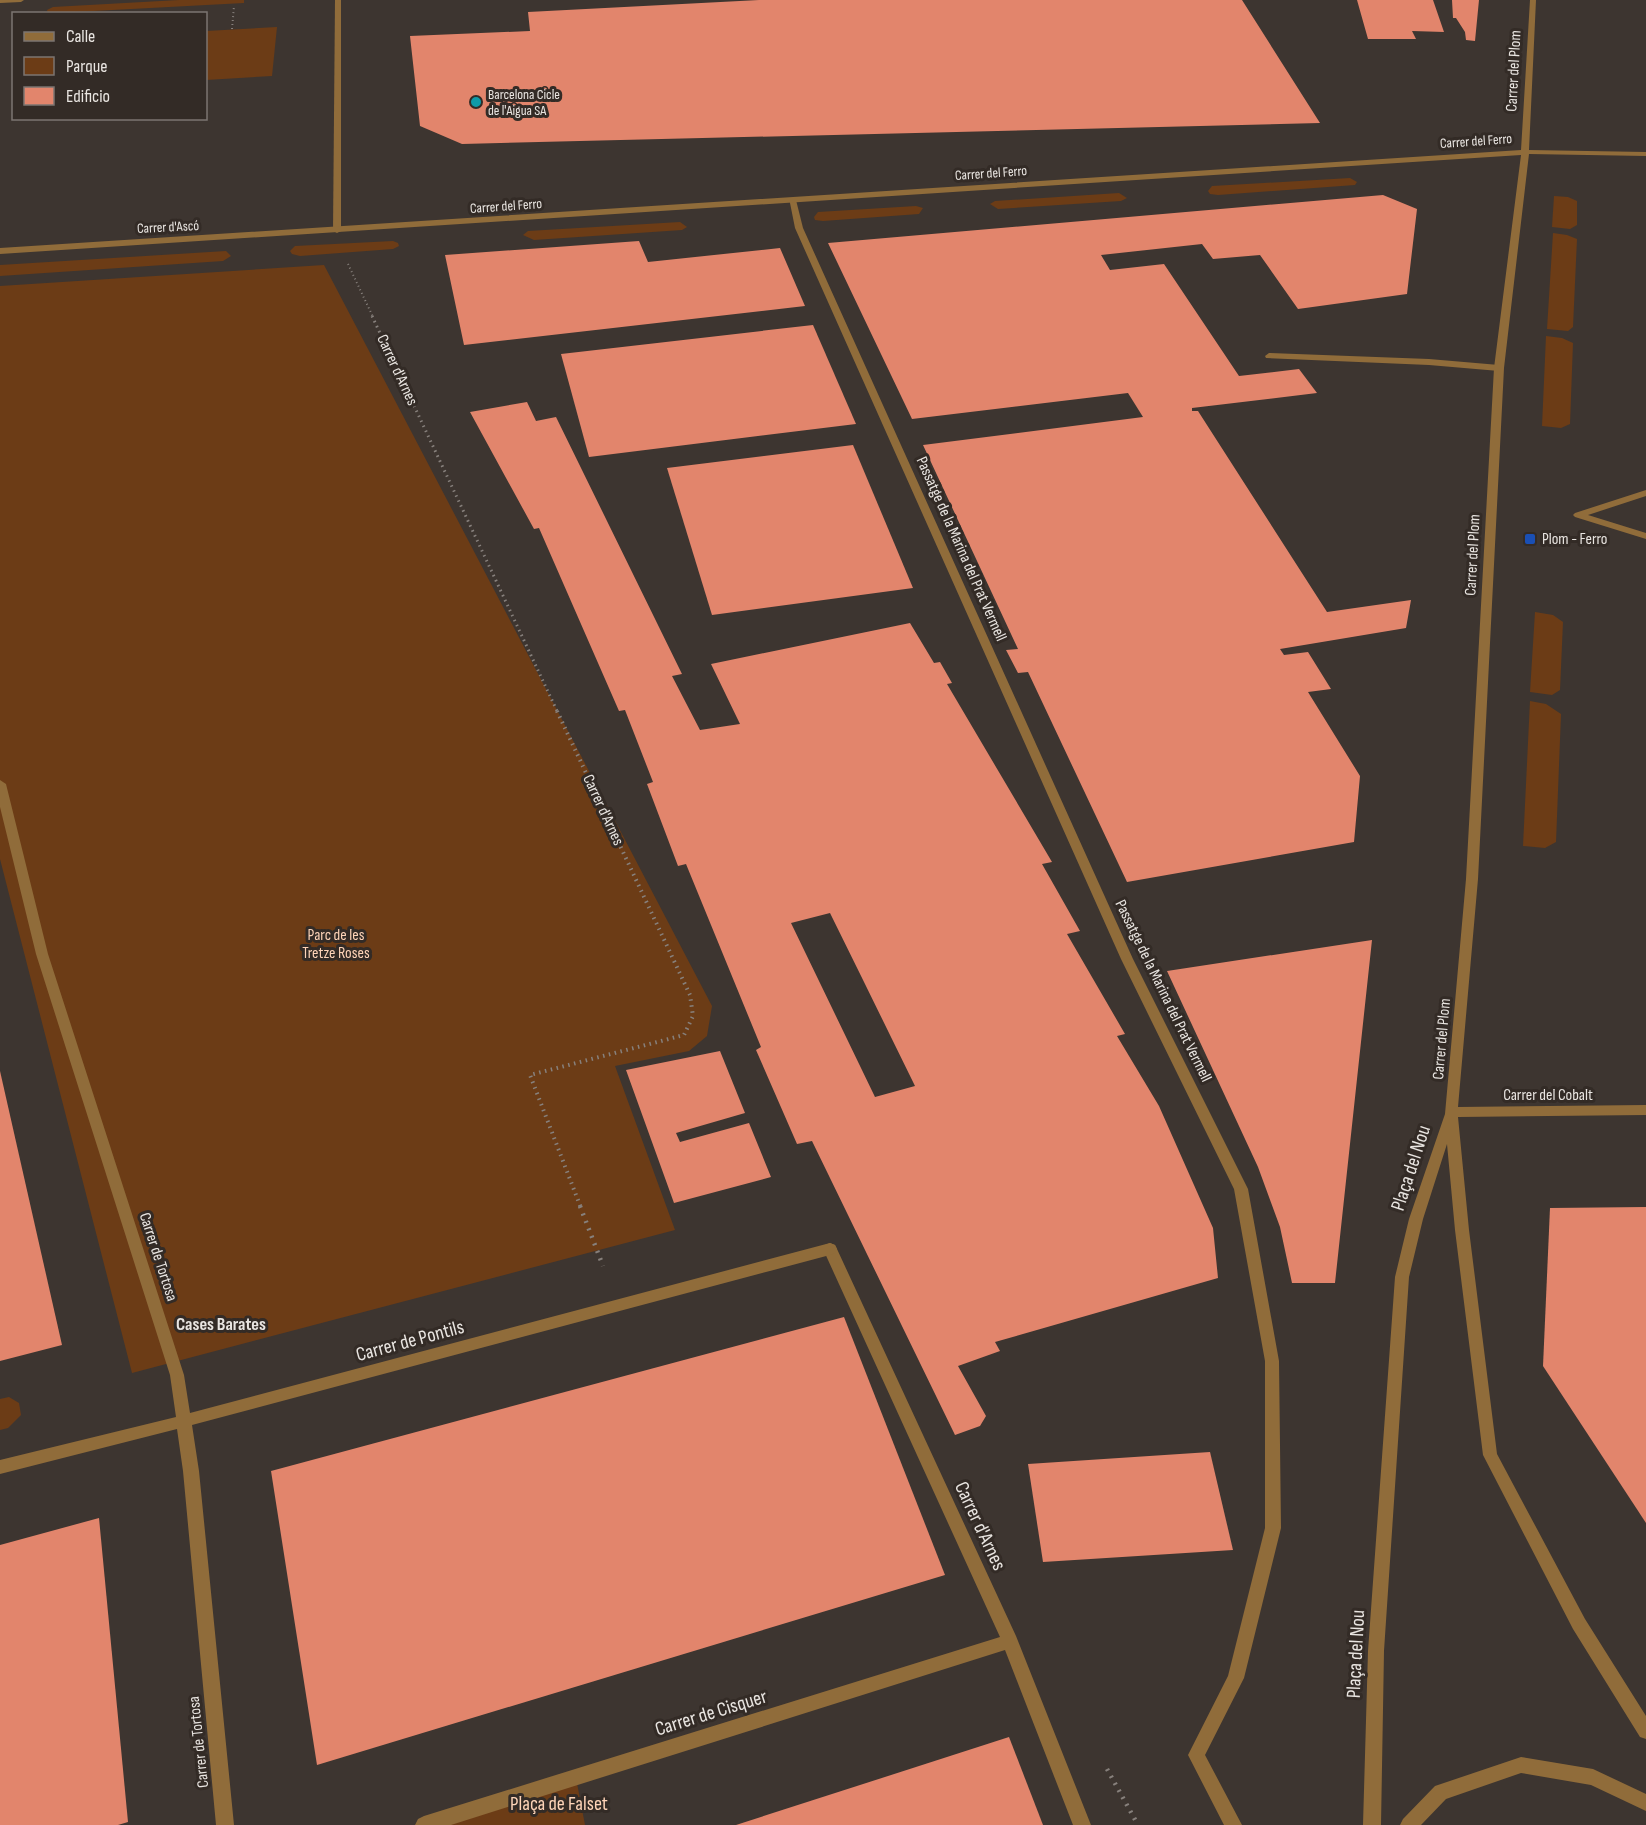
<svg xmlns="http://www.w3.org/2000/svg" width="1646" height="1825" font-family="'Sofia Sans Condensed',sans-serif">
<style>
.green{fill:#6c3c16}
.building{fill:#e2856c;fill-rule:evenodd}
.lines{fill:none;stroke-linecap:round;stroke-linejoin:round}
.path-far3{stroke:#87807c;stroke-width:2;stroke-dasharray:1 3;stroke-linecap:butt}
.path-far2{stroke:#87807c;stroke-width:3;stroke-dasharray:1.5 4;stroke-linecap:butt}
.path-far1{stroke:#87807c;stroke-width:4;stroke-dasharray:1.5 4.5;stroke-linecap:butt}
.path{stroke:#87807c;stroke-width:4.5;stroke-dasharray:2 6;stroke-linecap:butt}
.service{fill:#906c3a;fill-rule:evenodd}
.pedestrian{fill:#906c3a;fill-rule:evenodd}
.minor{fill:#906c3a;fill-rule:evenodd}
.culture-dot{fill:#0f9aa8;stroke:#332b26;stroke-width:2}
.transit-dot{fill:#1a4fb4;stroke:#332b26;stroke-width:2}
.labels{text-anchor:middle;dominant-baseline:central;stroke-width:6;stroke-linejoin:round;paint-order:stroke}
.far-poi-label{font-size:14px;fill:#e9e5e1;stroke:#332b26;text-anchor:start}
.far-street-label{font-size:14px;fill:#e9e5e1;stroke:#332b26}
.street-label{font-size:16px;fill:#e9e5e1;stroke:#332b26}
.poi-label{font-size:16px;fill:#e9e5e1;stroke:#332b26;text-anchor:start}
.park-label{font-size:16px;fill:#fed4b8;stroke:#332b26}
.neighbourhood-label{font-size:18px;font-weight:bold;fill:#e9e5e1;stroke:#332b26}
.near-street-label{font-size:20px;fill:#e9e5e1;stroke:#332b26}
.near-park-label{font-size:20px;fill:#fed4b8;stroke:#332b26}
</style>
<rect width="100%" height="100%" fill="#3d3530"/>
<!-- green -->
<g class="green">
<path d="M179,0H244V3L56,13H48L47,10L53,7Z"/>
<path d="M277,27L272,76L206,80V31Z"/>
<path d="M1350,178L1357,182L1355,185L1218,195L1210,194L1208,191L1212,186Z"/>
<path d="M1119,193L1127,198L1121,201L998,209L990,204L995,201Z"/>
<path d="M1554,196L1568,197L1577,201V225L1570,229L1552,227Z"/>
<path d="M916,206L923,208L919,214L823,221L815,220L814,217L818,212Z"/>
<path d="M680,222L687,227L682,230L534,240L523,235L528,231Z"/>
<path d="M1553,233L1567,235L1577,239L1573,327L1568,331L1547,329Z"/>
<path d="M393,241L398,243L399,246L393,249L300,256L292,254L290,251L295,246Z"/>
<path d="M226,251L231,256L223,261L0,276V265Z"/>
<path d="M324,265L712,1006L707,1036L689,1051L615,1066L675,1230L132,1373L0,859V286Z"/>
<path d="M1546,336L1562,338L1573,343L1570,424L1561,428L1542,426Z"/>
<path d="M1535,612L1553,615L1563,622L1560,690L1552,695L1530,692Z"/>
<path d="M1530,701L1546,704L1561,714L1556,842L1545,848L1523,846Z"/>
<path d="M9,1397L19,1403L21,1415L8,1428L0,1430V1399Z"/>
<path d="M576,1778L585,1825H424Z"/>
</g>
<!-- building -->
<g class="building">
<path d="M759,0H1242L1320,123L462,144L420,126L410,36L530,31L528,12Z"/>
<path d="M1357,0H1433L1444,32L1412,31L1416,39H1368Z"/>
<path d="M1452,0H1479L1475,41L1466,40L1465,32L1456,18H1453Z"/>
<path d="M1383,195L1417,209L1407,294L1298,309L1260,255L1213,259L1202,244L1101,255L1110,270L1164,264L1239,376L1299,369L1317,393L1192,408V411H1198L1327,612L1411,600L1406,628L1280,649L1284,655L1308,652L1331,689L1308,692L1360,776L1354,842L1127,882L1028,672L1018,673L1006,650L1018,649L923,445L1143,417L1128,393L912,419L828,243Z"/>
<path d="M639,241L648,262L780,248L805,306L464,345L445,255Z"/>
<path d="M813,325L856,424L589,457L561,354Z"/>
<path d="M527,402L536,421L556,417L682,674L672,676L700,730L740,724L711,664L910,623L934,663L940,662L952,683L947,684L1052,862L1042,864L1080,931L1067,934L1125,1034L1117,1036L1159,1106L1213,1228L1218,1278L995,1342L1000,1351L958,1366L986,1416L980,1426L955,1435L812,1141L797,1144L756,1050L761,1047L686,864L678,866L647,784L653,782L625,710L619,711L539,528L534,529L470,412ZM830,913L864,982L915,1086L875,1097L791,923Z"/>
<path d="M853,445L913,588L712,615L667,468Z"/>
<path d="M1372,940L1335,1283H1292L1280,1227L1258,1167L1167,971Z"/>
<path d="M720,1051L745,1113L676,1133L680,1142L749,1123L771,1177L674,1203L626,1070Z"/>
<path d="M0,1071L62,1345L0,1361Z"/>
<path d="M1646,1207V1523L1543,1366L1550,1208Z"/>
<path d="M844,1317L945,1575L317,1765L271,1471Z"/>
<path d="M1210,1452L1233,1550L1043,1562L1028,1464Z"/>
<path d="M99,1518L128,1822L118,1825H0V1545Z"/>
<path d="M1009,1737L1043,1825H736Z"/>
</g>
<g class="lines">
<!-- path-far3 -->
<g class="path-far3">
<path d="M232,29L234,6"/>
<path d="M348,264L373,317"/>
</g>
<!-- path-far2 -->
<path class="path-far2" d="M372,316L558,713"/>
<!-- path-far1 -->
<path class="path-far1" d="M557,711L690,995L693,1016L684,1035L530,1075L581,1208"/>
<!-- path -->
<g class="path">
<path d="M580,1206L603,1266"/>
<path d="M1107,1769L1138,1825"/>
</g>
<!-- service -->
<g class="service">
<path d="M335,0H341V231L337,233L333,231Z"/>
<path d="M789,198L796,200L803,228L1133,959L1248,1189L1279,1361L1281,1528L1244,1678L1205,1755L1242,1825H1224L1188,1755L1228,1676L1265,1528V1361L1234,1189L1121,959L795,228Z"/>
<path d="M1269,353L1429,359L1499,365L1504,368L1499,371L1429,365L1266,358L1265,356Z"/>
</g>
<!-- pedestrian -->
<g class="pedestrian">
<path d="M1646,490V496L1588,515L1646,533V539L1575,517L1573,515L1575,513Z"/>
<path d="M830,1243L835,1245L837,1249L1016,1636L1091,1825H1073L1005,1650L451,1825H415L418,1819L424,1816L1000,1637L823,1249L825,1245Z"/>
</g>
<!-- minor -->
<g class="minor">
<path d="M0,0H24L21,2L0,3Z"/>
<path d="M1530,0H1536L1529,150L1646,152V156L1529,154L1504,368L1478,879L1458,1107L1646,1105V1115L1458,1117L1469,1230L1497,1454L1585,1619L1646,1716V1739L1640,1737L1573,1629L1483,1455L1455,1230L1447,1144L1423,1219L1409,1277L1384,1651L1381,1825H1363L1368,1651L1395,1277L1409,1219L1445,1114L1466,879L1494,368L1521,155L0,254V248L1521,150Z"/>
<path d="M0,780L6,784L48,954L184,1375L190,1413L830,1243L835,1245L837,1249L835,1253L830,1255L192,1425L199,1471L234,1825H216L183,1471L177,1429L0,1474V1460L176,1417L170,1375L36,954L0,807Z"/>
<path d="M1521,1757L1593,1769L1646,1794V1811L1591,1785L1521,1773L1446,1799L1421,1825H1400L1403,1819L1435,1786Z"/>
</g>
</g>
<!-- markers -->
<circle class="culture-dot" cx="476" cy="102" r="6"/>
<rect class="transit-dot" x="1524" y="533" width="12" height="12" rx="3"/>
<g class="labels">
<!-- far-poi labels -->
<g class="far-poi-label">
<text x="488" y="94">Barcelona Cicle<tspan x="488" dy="16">de l'Aigua SA</tspan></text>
</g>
<!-- far-street labels -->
<g class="far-street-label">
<text transform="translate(1476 141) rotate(-4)">Carrer del Ferro</text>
<text transform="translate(991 173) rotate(-4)">Carrer del Ferro</text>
<text transform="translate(506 206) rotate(-4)">Carrer del Ferro</text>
<text transform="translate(168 227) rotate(-3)">Carrer d'Ascó</text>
</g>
<!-- street labels -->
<g class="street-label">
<text transform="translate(1514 71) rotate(-87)">Carrer del Plom</text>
<text transform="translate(397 370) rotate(65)">Carrer d'Arnes</text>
<text transform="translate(961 549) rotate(66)">Passatge de la Marina del Prat Vermell</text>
<text transform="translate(1473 555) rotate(-87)">Carrer del Plom</text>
<text transform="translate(603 810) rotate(65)">Carrer d'Arnes</text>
<text transform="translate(1163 991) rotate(64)">Passatge de la Marina del Prat Vermell</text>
<text transform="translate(1442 1039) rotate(-85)">Carrer del Plom</text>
<text x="1548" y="1095">Carrer del Cobalt</text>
<text transform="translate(158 1257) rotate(72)">Carrer de Tortosa</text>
<text transform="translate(199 1742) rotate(-96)">Carrer de Tortosa</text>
</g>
<!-- poi labels -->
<g class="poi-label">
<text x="1542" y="539">Plom - Ferro</text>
</g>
<!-- park labels -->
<g class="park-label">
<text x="336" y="935">Parc de les<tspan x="336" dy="18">Tretze Roses</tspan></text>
</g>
<!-- neighbourhood labels -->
<g class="neighbourhood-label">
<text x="221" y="1324">Cases Barates</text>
</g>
<!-- near-street labels -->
<g class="near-street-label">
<text transform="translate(1411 1168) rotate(-72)">Plaça del Nou</text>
<text transform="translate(410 1341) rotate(-15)">Carrer de Pontils</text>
<text transform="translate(980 1526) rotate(65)">Carrer d'Arnes</text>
<text transform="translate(1356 1654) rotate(-87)">Plaça del Nou</text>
<text transform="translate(711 1713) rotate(-17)">Carrer de Cisquer</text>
</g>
<!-- near-park labels -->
<g class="near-park-label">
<text x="559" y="1804">Plaça de Falset</text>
</g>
</g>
<!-- legend -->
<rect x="12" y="12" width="195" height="108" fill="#332b26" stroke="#7c7571" stroke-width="1.5"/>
<rect x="24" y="32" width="30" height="9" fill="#906c3a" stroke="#7c7571" stroke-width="1.5"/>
<text x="66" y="42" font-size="18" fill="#e9e5e1">Calle</text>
<rect x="24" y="57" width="30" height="18" fill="#6c3c16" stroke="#7c7571" stroke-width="1.5"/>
<text x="66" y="72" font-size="18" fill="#e9e5e1">Parque</text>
<rect x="24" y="87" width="30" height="18" fill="#e2856c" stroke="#7c7571" stroke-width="1.5"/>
<text x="66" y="102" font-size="18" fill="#e9e5e1">Edificio</text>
</svg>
